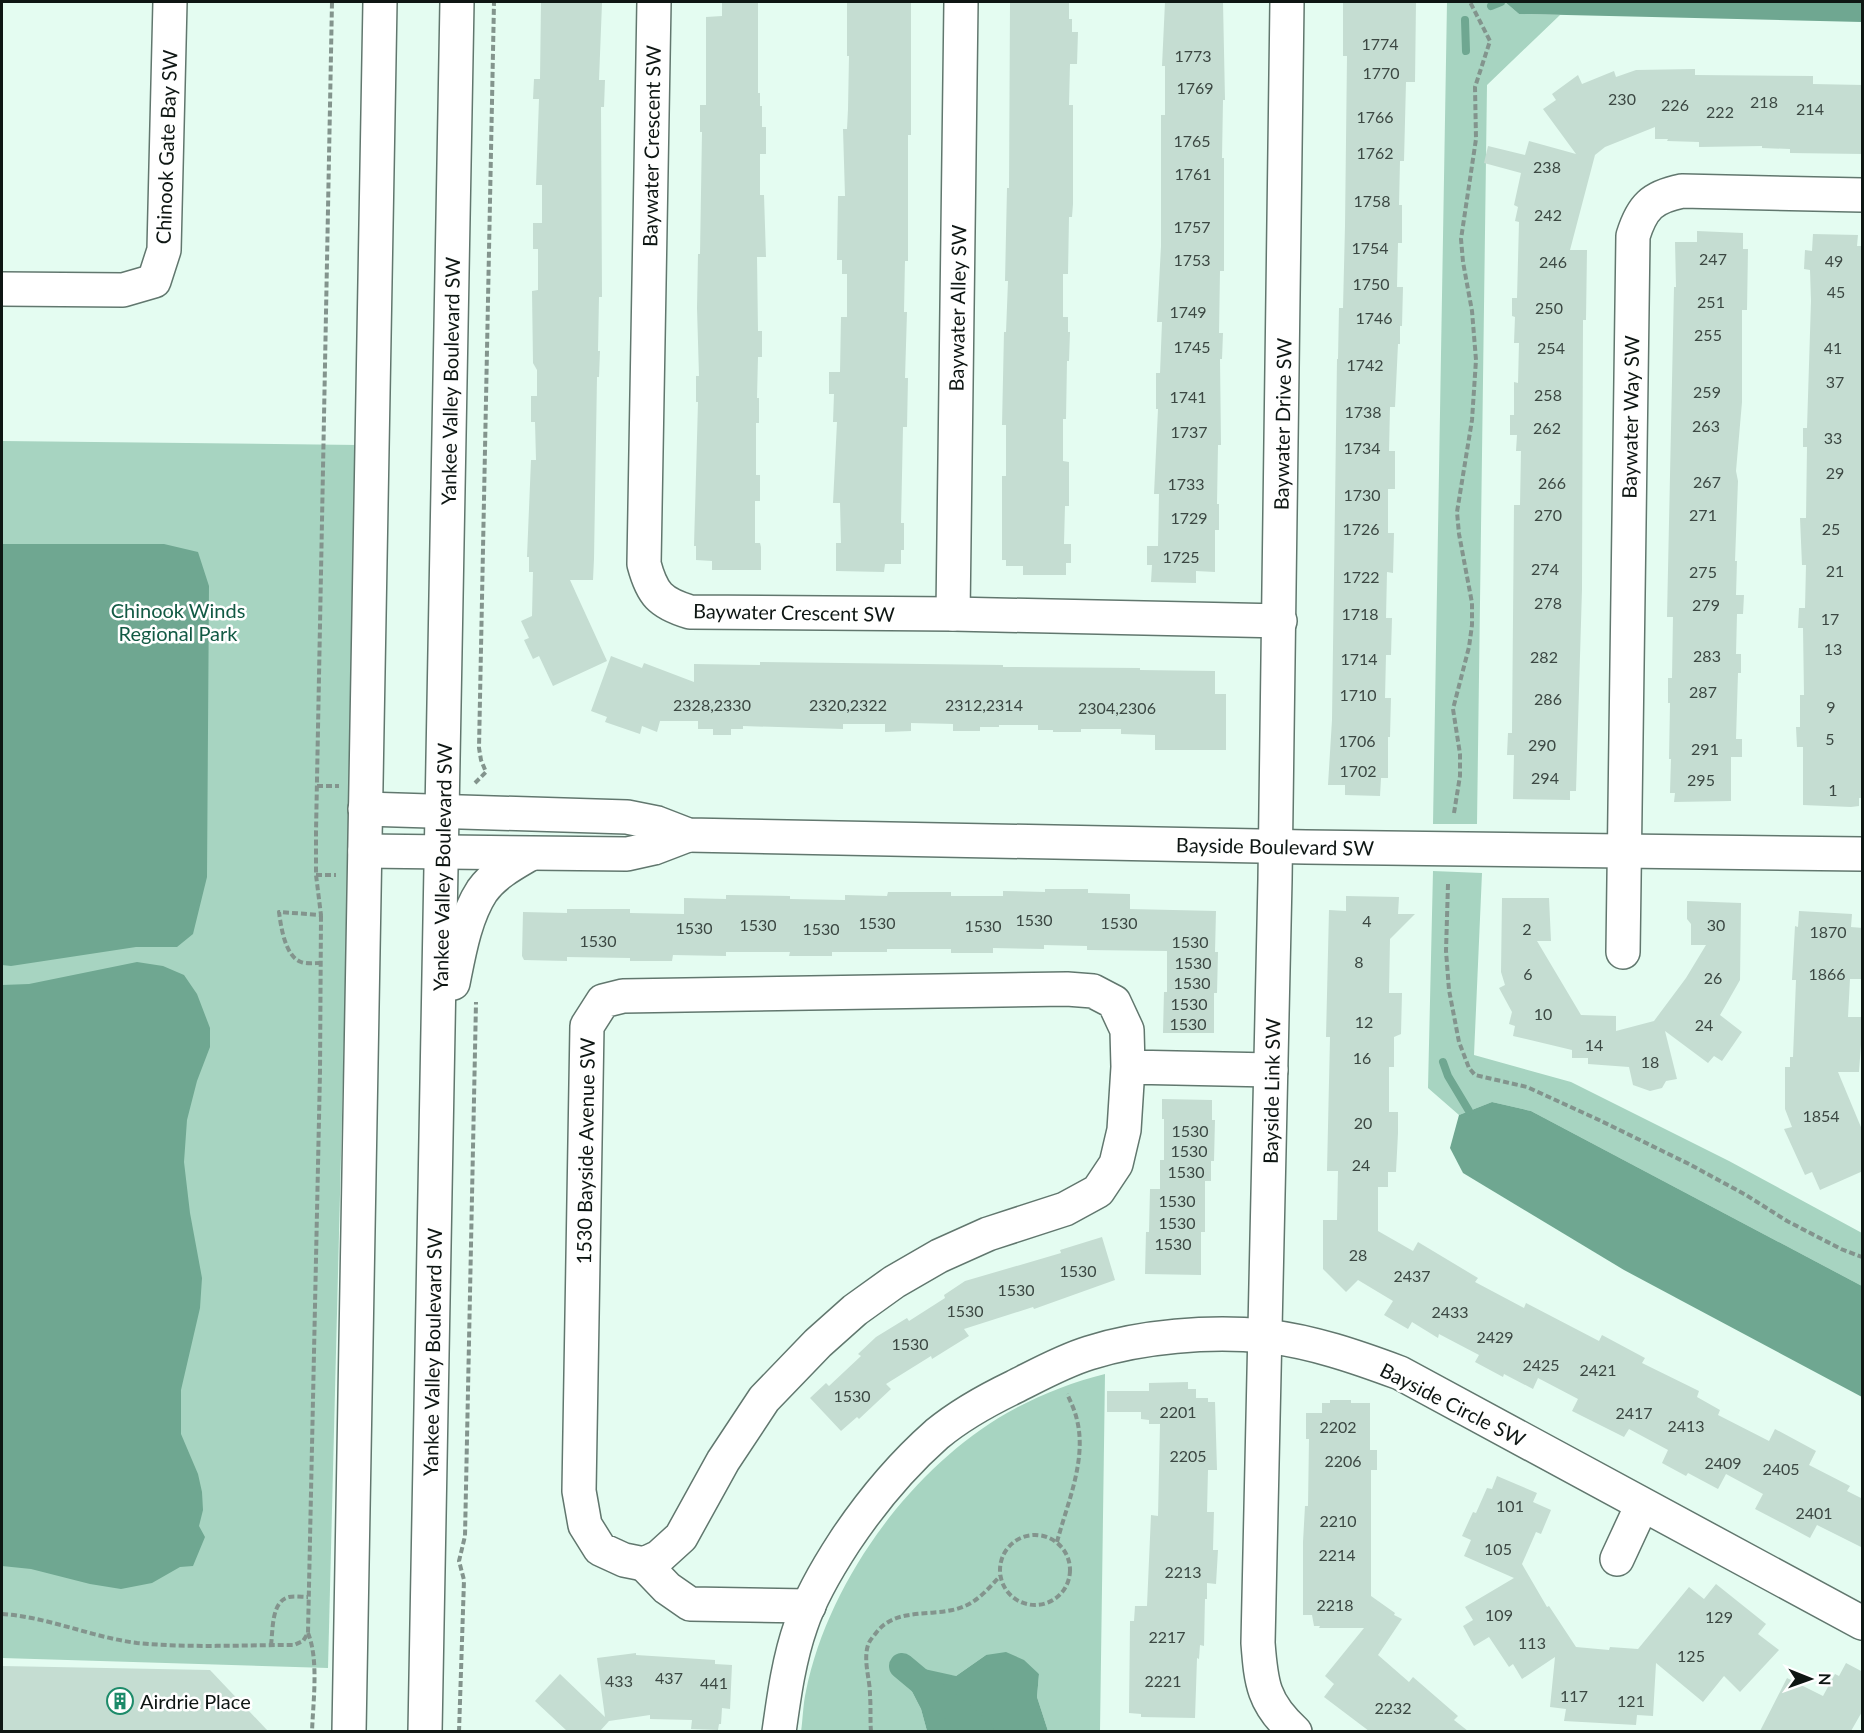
<svg xmlns="http://www.w3.org/2000/svg" width="1864" height="1733" font-family="Lato,sans-serif">
<style>
.green{fill:#a7d4c1}
.water{fill:#6fa791}
.lines{fill:none;stroke-linecap:round;stroke-linejoin:round}
.stream{stroke:#6fa791;stroke-width:8}
.canal{stroke:#6fa791;stroke-width:26}
.building{fill:#c5ddd2}
.minor-casing{stroke:#61776e;stroke-width:36}
.major-casing{stroke:#61776e;stroke-width:36}
.path{stroke:#83948d;stroke-width:4;stroke-dasharray:6 3;stroke-linecap:butt}
.minor{stroke:#fff;stroke-width:33}
.major{stroke:#fff;stroke-width:33}
.labels{text-anchor:middle;dominant-baseline:central;stroke-width:5;stroke-linejoin:round;paint-order:stroke}
.number-label{font-size:16px;fill:#3c4843}
.street-label{font-size:20px;fill:#0e1613;stroke:#fff}
.park-label{font-size:20px;fill:#125a44;stroke:#fff}
.poi-label{font-size:20px;fill:#0e1613;stroke:#fff;text-anchor:start}
</style>
<rect width="100%" height="100%" fill="#e4fcf1"/>
<!-- green -->
<g class="green">
<path d="M1447,2H1505L1519,14L1560,15L1487,85L1477,824H1433Z"/>
<path d="M2,441L359,445L328,1668L2,1658Z"/>
<path d="M1433,871L1482,873L1474,1055L1571,1082L1729,1161L1862,1233V1286L1531,1111L1492,1102L1459,1115L1428,1088Z"/>
<path d="M1105,1374L1100,1731H1048L1037,1697L1039,1674L986,1655L956,1676L902,1672L921,1709L927,1731L801,1732C803,1718 803,1704 806,1691C828,1582 911,1468 1007,1413C1037,1396 1072,1382 1105,1374Z"/>
</g>
<!-- water -->
<g class="water">
<path d="M1505,2H1862V22L1519,14Z"/>
<path d="M2,544H164L198,552L209,586L207,877L193,934L177,947H136L11,966L2,965Z"/>
<path d="M137,962L163,966L184,975L197,994L210,1028V1047L197,1081L187,1120L184,1162L190,1213L202,1278L200,1308L181,1390V1434L198,1474L202,1492L203,1510L199,1526L205,1537L193,1566L180,1567L152,1583L121,1589L90,1584L31,1569L2,1566V985L29,984Z"/>
<path d="M1492,1102L1531,1111L1862,1286V1397L1624,1270L1463,1173L1450,1148L1459,1115Z"/>
<path d="M1006,1652L1024,1660L1039,1674L1037,1697L1048,1731H927L921,1709L902,1672L906,1665L956,1676L986,1655Z"/>
</g>
<g class="lines">
<!-- stream -->
<g class="stream">
<path d="M1491,6L1501,2"/>
<path d="M1465,20L1466,51"/>
<path d="M1443,1062L1448,1076L1469,1111"/>
</g>
<!-- canal -->
<path class="canal" d="M902,1666L981,1732"/>
</g>
<!-- building -->
<g class="building">
<path d="M541,2L602,3L599,80H605L604,107H601L602,297H599L598,351H600L599,377H597L594,559L593,580H570L607,661L553,686L539,656L533,659L524,640L529,638L521,621L532,616L533,572H529V557H527L531,460H536L535,422H531V396H537V370L533,363L532,291L538,290V249H533V223H542V185H536L539,99H533L534,79H540Z"/>
<path d="M722,2H758V93H760V106H762V127H766V154H760V195H764L766,257H757L758,331H762V357H758L757,398H759V423H756V475H760V501H755V543H760L761,547V570H712V561L696,560V546H694L698,402H696V376H699L697,308L698,254H700L702,132H700V105H706V17L722,16Z"/>
<path d="M847,2H911V135H908V261H905L904,312H907L905,378H908L907,427H903L901,523H904V550H901V564H885L884,572L836,571V543H841L840,503H833L837,422H833L834,394H829V372H840L841,317H847V274H842V260H837L838,196H845L843,129H847L848,109L849,56H847Z"/>
<path d="M1010,2H1069V19H1072V32H1078L1077,64H1070L1069,105H1073V204L1072,217H1069L1068,274H1063V317H1068V332H1070L1069,361H1067L1066,419H1063V461L1069,462V506H1065L1064,544H1071V563H1066V575H1023V566H1006V560H1002V476H1006V425H1002L1004,332H1006L1008,281H1005L1007,188H1009Z"/>
<path d="M1165,2H1223L1225,100H1223L1222,158H1224V271H1220L1219,333H1223L1222,359H1220L1221,445H1218L1217,504H1219V530H1215V572L1196,571V583L1151,582L1152,565H1147V546H1158L1159,494H1154L1158,409H1156V373H1160L1162,322H1157L1161,246V115H1165V66H1162Z"/>
<path d="M1343,2H1416L1415,82H1406L1404,161H1400L1399,205H1402V243H1398L1397,287H1403L1402,326H1400V344H1398L1395,407H1390L1389,451H1395V489H1388V533H1394L1393,573L1387,572L1386,618H1392L1391,655H1386L1385,698H1391L1390,737H1388V778H1381L1380,796L1345,795V785H1328L1332,720L1337,359H1338L1339,308H1343L1345,226L1347,56H1343Z"/>
<path d="M1695,69V75L1813,76V84L1863,85V154L1790,153V149L1762,148V146L1699,147V142L1667,141L1668,139H1655V127L1605,147L1595,155L1570,250H1587L1586,320H1583L1582,589L1576,791H1570V800L1513,799L1514,755H1507L1508,733H1512L1514,505H1520L1521,451H1516L1517,435H1510V415H1514V382L1518,383L1519,343H1514L1515,317L1512,316V298H1517L1519,222L1515,221L1518,207L1514,205L1521,173L1484,163L1488,146L1525,155L1529,141L1576,154L1543,109L1556,100L1552,94L1578,75L1582,84L1614,71L1616,77L1636,70Z"/>
<path d="M1697,231L1743,233V249H1748L1747,310H1742V402L1736,471L1738,481L1735,561H1737L1736,595H1744L1743,614H1737L1736,654H1741V673H1738L1736,739H1742V757H1731V801L1674,802L1675,793H1670L1671,759H1669L1670,703H1668V678H1672L1673,617H1667L1674,287H1676L1675,242H1697Z"/>
<path d="M1813,234L1858,235L1857,246H1863V798H1859V806L1851,807L1803,805V747H1797L1796,727H1800V695H1804L1803,628H1798L1799,608H1805L1806,565H1802L1800,518H1806L1807,447H1803V428H1807L1811,301L1810,270L1804,269L1805,250L1812,251Z"/>
<path d="M611,656L642,668L644,663L694,682V664L760,665V662L1003,665V667L1140,668V670L1215,671V694H1226V750H1155V735L1121,734V729H1081V732H1053V730H1038V725H999V727H980V731H953V724L911,723V731L885,732V724H843V729L743,726V729H731V735H713V729H698V721H660L657,732L642,726L640,734L605,722L607,717L591,711Z"/>
<path d="M1045,889H1088V893L1130,894V909L1216,911L1215,952H1218L1217,993H1214V1033H1163L1164,992H1167V951L1087,950V946L1044,945V949L993,948V953H951V949H887V952H832V956H789L790,952H726V956L673,955L672,961H630V958L567,957V961L524,960L522,956L523,912L567,913V909H630V913L684,914V898L726,899V895L790,896V899L845,900V895L887,896L888,892H951V896H1003V891L1045,892Z"/>
<path d="M1346,896L1399,897L1398,914H1415L1390,939L1389,993H1402L1401,1034L1394,1037V1067H1389V1112H1398V1133L1396,1172H1388V1187H1378V1231L1413,1251L1418,1242L1478,1278L1475,1282L1524,1308L1526,1303L1599,1341L1602,1335L1645,1358L1642,1363L1699,1391L1697,1397L1720,1410L1718,1415L1769,1441L1775,1429L1816,1451L1809,1465L1850,1486L1847,1491L1863,1499V1548L1817,1525L1810,1538L1784,1524L1755,1509L1763,1494L1726,1474L1718,1489L1688,1473L1686,1476L1662,1463L1668,1450L1629,1429L1624,1437L1572,1411L1578,1399L1538,1378L1533,1389L1504,1374L1503,1377L1475,1362L1479,1355L1439,1334L1438,1338L1412,1322L1408,1329L1384,1315L1393,1301L1358,1280L1346,1292L1323,1269V1220H1337L1338,1171H1327L1330,1037H1326L1329,910L1346,911Z"/>
<path d="M1502,898H1549L1551,941H1537L1581,1015L1616,1016V1031L1654,1021L1686,978L1706,945H1691V924L1687,919V901L1741,903L1740,980L1720,1015L1742,1032L1722,1061L1714,1056L1708,1063L1665,1031L1677,1079L1666,1081L1662,1088L1650,1091L1633,1085L1629,1067L1588,1064V1058H1572V1050L1513,1036L1515,1026L1509,1024L1512,1012L1499,988L1505,985L1501,972Z"/>
<path d="M1799,911L1852,914L1851,927L1863,928L1862,979H1850L1848,1017H1863L1859,1072H1838L1863,1132V1171L1820,1190L1812,1172L1805,1175L1784,1129L1792,1127L1785,1109V1067H1790V1057H1793L1796,980H1792L1795,926L1798,927Z"/>
<path d="M1162,1099L1212,1100V1120H1215L1214,1161H1211V1181H1205V1232H1201V1275L1145,1274L1146,1232H1149L1150,1189H1160V1160H1164V1119H1162Z"/>
<path d="M1102,1237L1115,1280L1034,1309L1033,1307L964,1329L969,1336L932,1359L931,1356L886,1384L891,1389L859,1419L857,1417L841,1431L810,1398L826,1383L829,1386L861,1356L858,1354L876,1337L907,1318L909,1321L945,1298L944,1295L965,1281L1061,1253L1060,1250Z"/>
<path d="M1188,1382V1389H1196V1398H1208V1402H1215L1217,1470H1208L1207,1512H1214L1213,1550H1218L1216,1584L1207,1583V1599H1205L1204,1646L1200,1645L1199,1659L1197,1658L1195,1718L1141,1717V1714L1129,1713L1130,1621H1134L1135,1606H1147L1151,1515L1158,1516L1160,1424H1149V1420L1141,1419V1412H1107V1391H1149V1383Z"/>
<path d="M1330,1400H1351V1403H1370V1450H1377V1470H1371V1596L1395,1613L1394,1615L1402,1619L1378,1655L1409,1682L1413,1677L1458,1716L1454,1720L1468,1731H1369L1324,1697L1334,1684L1325,1676L1364,1628H1319L1320,1626H1314L1312,1615H1303V1542L1305,1506H1308L1309,1439H1306V1413H1322V1403H1330Z"/>
<path d="M1497,1476L1537,1493L1533,1502L1551,1510L1541,1534L1536,1532L1522,1564L1547,1607L1549,1606L1576,1647L1609,1650L1610,1647L1638,1649L1689,1587L1704,1599L1716,1584L1766,1624L1758,1634L1779,1650L1740,1692L1724,1676L1703,1702L1656,1663L1653,1716L1637,1715L1636,1725L1564,1721L1566,1709L1550,1707L1555,1657L1522,1679L1513,1664L1509,1667L1489,1637L1474,1646L1463,1626L1473,1620L1465,1607L1514,1578L1464,1556L1471,1540L1462,1536L1473,1512L1476,1513L1487,1488L1492,1489Z"/>
<path d="M636,1653V1655L715,1660V1664L732,1665L730,1709L722,1708L721,1724H719L718,1730L691,1729L692,1720L650,1719V1715L609,1721L600,1731H567L535,1701L560,1674L605,1717L597,1658Z"/>
<path d="M1846,1663L1863,1672V1710L1851,1731H1760L1787,1678L1823,1696L1835,1674L1839,1676Z"/>
<path d="M2,1666L210,1670L268,1731H2Z"/>
</g>
<g class="lines">
<defs>
<g id="minor">
<path d="M654,2L644,564C652,594 660,603 690,612L953,614L1280,621"/>
<path d="M1287,2L1275,880L1258,1643C1261,1683 1263,1703 1295,1732"/>
<path d="M2,289L123,290L154,281L164,250L170,2"/>
<path d="M953,614L961,2"/>
<path d="M365,809L627,817L657,823L688,835L1306,847L1862,854"/>
<path d="M365,851L627,854L654,848L688,835"/>
<path d="M1623,952L1633,236C1642,207 1652,197 1682,191L1862,195"/>
<path d="M1128,1067L1124,1130L1116,1164L1098,1191L1065,1209L988,1234L939,1256L894,1282L855,1310L818,1343L764,1399L723,1461L681,1537L659,1557L644,1564L624,1560L600,1549L585,1525L579,1491L587,1026L603,1001L623,996L1067,989L1093,991L1114,1002L1127,1030L1128,1067L1271,1070"/>
<path d="M1617,1559L1642,1505"/>
<path d="M644,1564L667,1588L690,1604L809,1606"/>
<path d="M779,1732C784,1696 789,1659 801,1625C811,1595 828,1567 845,1541C871,1502 902,1465 937,1434C960,1415 987,1400 1014,1387C1038,1375 1063,1361 1089,1353C1142,1336 1209,1331 1265,1336C1311,1341 1357,1357 1400,1373L1862,1623"/>
</g>
<g id="major">
<path d="M453,983C459,953 465,917 482,891C494,874 513,864 530,854"/>
<path d="M349,1732L380,2"/>
<path d="M425,1732L457,2"/>
</g>
</defs>
<!-- minor casing -->
<use href="#minor" class="minor-casing"/>
<!-- major casing -->
<use href="#major" class="major-casing"/>
<!-- path -->
<g class="path">
<path d="M475,783L486,772L481,760L479,748L494,2"/>
<path d="M317,786H339"/>
<path d="M1454,813L1460,776V754L1453,709L1469,647L1472,625V603L1459,534L1457,512L1472,420L1476,360L1472,311L1463,262L1461,239L1476,139L1475,87L1490,41L1470,2"/>
<path d="M316,875H336"/>
<path d="M1448,884L1446,951L1449,990L1459,1042L1469,1068L1475,1075L1527,1087L1599,1120L1689,1164L1746,1195L1787,1221L1841,1249L1862,1257"/>
<path d="M321,963C314,963 306,964 301,962C285,956 281,927 279,912L321,915L316,875V832L332,2"/>
<circle cx="1035" cy="1570" r="35"/>
<path d="M1057,1542C1067,1504 1087,1460 1077,1420C1075,1411 1071,1402 1067,1394"/>
<path d="M2,1614C48,1617 91,1637 137,1643C189,1648 242,1645 294,1645L303,1641L308,1633L320,1072L321,915"/>
<path d="M308,1633C319,1660 313,1702 312,1732"/>
<path d="M271,1645C273,1631 271,1601 289,1597C295,1596 302,1597 308,1597"/>
<path d="M459,1732L464,1580L459,1561L465,1536L476,1002"/>
<path d="M871,1732C870,1719 871,1707 870,1695C870,1679 863,1661 868,1645C869,1641 873,1637 876,1633C897,1605 936,1619 965,1606C979,1600 990,1587 1000,1576"/>
</g>
<!-- minor -->
<use href="#minor" class="minor"/>
<!-- major -->
<use href="#major" class="major"/>
</g>
<!-- icons -->
<defs>
<symbol id="building-ring" viewBox="-11 -11 22 22"><circle r="9.5" fill="#fff" stroke="#1d8b6a" stroke-width="1.5"/><path d="M-4-6H4V6H1V3H-1V6H-4ZM-2.5-4.3h1.7v1.8h-1.7ZM.8-4.3h1.7v1.8H.8ZM-2.5-1h1.7V.8h-1.7ZM.8-1h1.7V.8H.8Z" fill="#1d8b6a"/></symbol>
</defs>
<g fill-rule="evenodd">
<use href="#building-ring" x="105" y="1686" width="30" height="30"/>
</g>
<g class="labels">
<!-- number labels -->
<g class="number-label">
<text x="1380" y="43">1774</text>
<text x="1193" y="55">1773</text>
<text x="1381" y="72">1770</text>
<text x="1195" y="87">1769</text>
<text x="1622" y="98">230</text>
<text x="1764" y="101">218</text>
<text x="1675" y="104">226</text>
<text x="1810" y="108">214</text>
<text x="1720" y="111">222</text>
<text x="1375" y="116">1766</text>
<text x="1192" y="140">1765</text>
<text x="1375" y="152">1762</text>
<text x="1547" y="166">238</text>
<text x="1193" y="173">1761</text>
<text x="1372" y="200">1758</text>
<text x="1548" y="214">242</text>
<text x="1192" y="226">1757</text>
<text x="1370" y="247">1754</text>
<text x="1713" y="258">247</text>
<text x="1192" y="259">1753</text>
<text x="1834" y="260">49</text>
<text x="1553" y="261">246</text>
<text x="1371" y="283">1750</text>
<text x="1836" y="291">45</text>
<text x="1711" y="301">251</text>
<text x="1549" y="307">250</text>
<text x="1188" y="311">1749</text>
<text x="1374" y="317">1746</text>
<text x="1708" y="334">255</text>
<text x="1192" y="346">1745</text>
<text x="1551" y="347">254</text>
<text x="1833" y="347">41</text>
<text x="1365" y="364">1742</text>
<text x="1835" y="381">37</text>
<text x="1707" y="391">259</text>
<text x="1548" y="394">258</text>
<text x="1188" y="396">1741</text>
<text x="1363" y="411">1738</text>
<text x="1706" y="425">263</text>
<text x="1547" y="427">262</text>
<text x="1189" y="431">1737</text>
<text x="1833" y="437">33</text>
<text x="1362" y="447">1734</text>
<text x="1835" y="472">29</text>
<text x="1707" y="481">267</text>
<text x="1552" y="482">266</text>
<text x="1186" y="483">1733</text>
<text x="1362" y="494">1730</text>
<text x="1548" y="514">270</text>
<text x="1703" y="514">271</text>
<text x="1189" y="517">1729</text>
<text x="1361" y="528">1726</text>
<text x="1831" y="528">25</text>
<text x="1181" y="556">1725</text>
<text x="1545" y="568">274</text>
<text x="1835" y="570">21</text>
<text x="1703" y="571">275</text>
<text x="1361" y="576">1722</text>
<text x="1548" y="602">278</text>
<text x="1706" y="604">279</text>
<text x="1360" y="613">1718</text>
<text x="1830" y="618">17</text>
<text x="1833" y="648">13</text>
<text x="1707" y="655">283</text>
<text x="1544" y="656">282</text>
<text x="1359" y="658">1714</text>
<text x="1703" y="691">287</text>
<text x="1358" y="694">1710</text>
<text x="1548" y="698">286</text>
<text x="712" y="704">2328,2330</text>
<text x="848" y="704">2320,2322</text>
<text x="984" y="704">2312,2314</text>
<text x="1831" y="706">9</text>
<text x="1117" y="707">2304,2306</text>
<text x="1830" y="738">5</text>
<text x="1357" y="740">1706</text>
<text x="1542" y="744">290</text>
<text x="1705" y="748">291</text>
<text x="1358" y="770">1702</text>
<text x="1545" y="777">294</text>
<text x="1701" y="779">295</text>
<text x="1833" y="789">1</text>
<text x="1034" y="919">1530</text>
<text x="1367" y="920">4</text>
<text x="877" y="922">1530</text>
<text x="1119" y="922">1530</text>
<text x="758" y="924">1530</text>
<text x="1716" y="924">30</text>
<text x="983" y="925">1530</text>
<text x="694" y="927">1530</text>
<text x="821" y="928">1530</text>
<text x="1527" y="928">2</text>
<text x="1828" y="931">1870</text>
<text x="598" y="940">1530</text>
<text x="1190" y="941">1530</text>
<text x="1359" y="961">8</text>
<text x="1193" y="962">1530</text>
<text x="1528" y="973">6</text>
<text x="1827" y="973">1866</text>
<text x="1713" y="977">26</text>
<text x="1192" y="982">1530</text>
<text x="1189" y="1003">1530</text>
<text x="1543" y="1013">10</text>
<text x="1364" y="1021">12</text>
<text x="1188" y="1023">1530</text>
<text x="1704" y="1024">24</text>
<text x="1594" y="1044">14</text>
<text x="1362" y="1057">16</text>
<text x="1650" y="1061">18</text>
<text x="1821" y="1115">1854</text>
<text x="1363" y="1122">20</text>
<text x="1190" y="1130">1530</text>
<text x="1189" y="1150">1530</text>
<text x="1361" y="1164">24</text>
<text x="1186" y="1171">1530</text>
<text x="1177" y="1200">1530</text>
<text x="1177" y="1222">1530</text>
<text x="1173" y="1243">1530</text>
<text x="1358" y="1254">28</text>
<text x="1078" y="1270">1530</text>
<text x="1412" y="1275">2437</text>
<text x="1016" y="1289">1530</text>
<text x="965" y="1310">1530</text>
<text x="1450" y="1311">2433</text>
<text x="1495" y="1336">2429</text>
<text x="910" y="1343">1530</text>
<text x="1541" y="1364">2425</text>
<text x="1598" y="1369">2421</text>
<text x="852" y="1395">1530</text>
<text x="1178" y="1411">2201</text>
<text x="1634" y="1412">2417</text>
<text x="1686" y="1425">2413</text>
<text x="1338" y="1426">2202</text>
<text x="1188" y="1455">2205</text>
<text x="1343" y="1460">2206</text>
<text x="1723" y="1462">2409</text>
<text x="1781" y="1468">2405</text>
<text x="1510" y="1505">101</text>
<text x="1814" y="1512">2401</text>
<text x="1338" y="1520">2210</text>
<text x="1498" y="1548">105</text>
<text x="1337" y="1554">2214</text>
<text x="1183" y="1571">2213</text>
<text x="1335" y="1604">2218</text>
<text x="1499" y="1614">109</text>
<text x="1719" y="1616">129</text>
<text x="1167" y="1636">2217</text>
<text x="1532" y="1642">113</text>
<text x="1691" y="1655">125</text>
<text x="669" y="1677">437</text>
<text x="619" y="1680">433</text>
<text x="1163" y="1680">2221</text>
<text x="714" y="1682">441</text>
<text x="1574" y="1695">117</text>
<text x="1631" y="1700">121</text>
<text x="1393" y="1707">2232</text>
</g>
<!-- street labels -->
<g class="street-label">
<text transform="translate(651 146) rotate(-89)">Baywater Crescent SW</text>
<text transform="translate(166 147) rotate(-88)">Chinook Gate Bay SW</text>
<text transform="translate(957 308) rotate(-89)">Baywater Alley SW</text>
<text transform="translate(450 381) rotate(-89)">Yankee Valley Boulevard SW</text>
<text transform="translate(1630 417) rotate(-89)">Baywater Way SW</text>
<text transform="translate(1282 424) rotate(-89)">Baywater Drive SW</text>
<text transform="translate(794 612) rotate(1)">Baywater Crescent SW</text>
<text transform="translate(1275 846) rotate(1)">Bayside Boulevard SW</text>
<text transform="translate(442 867) rotate(-89)">Yankee Valley Boulevard SW</text>
<text transform="translate(1271 1091) rotate(-89)">Bayside Link SW</text>
<text transform="translate(585 1151) rotate(-89)">1530 Bayside Avenue SW</text>
<text transform="translate(432 1352) rotate(-89)">Yankee Valley Boulevard SW</text>
<text transform="translate(1453 1404) rotate(27)">Bayside Circle SW</text>
</g>
<!-- park labels -->
<g class="park-label">
<text x="178" y="610">Chinook Winds<tspan x="178" dy="23">Regional Park</tspan></text>
</g>
<!-- poi labels -->
<g class="poi-label">
<text x="140" y="1701">Airdrie Place</text>
</g>
</g>
<!-- border -->
<rect width="1864" height="1733" fill="none" stroke="#0e1613" stroke-width="6"/>
<!-- north arrow -->
<g transform="translate(1810 1679) rotate(91)" stroke="#ffffff" stroke-width="4.5" paint-order="stroke">
<path d="M0-4.5L10 22L0 15L-10 22Z" fill="#0e1613"/>
<text y="-9" font-size="16" font-weight="bold" text-anchor="middle" fill="#0e1613">N</text>
</g>
</svg>
